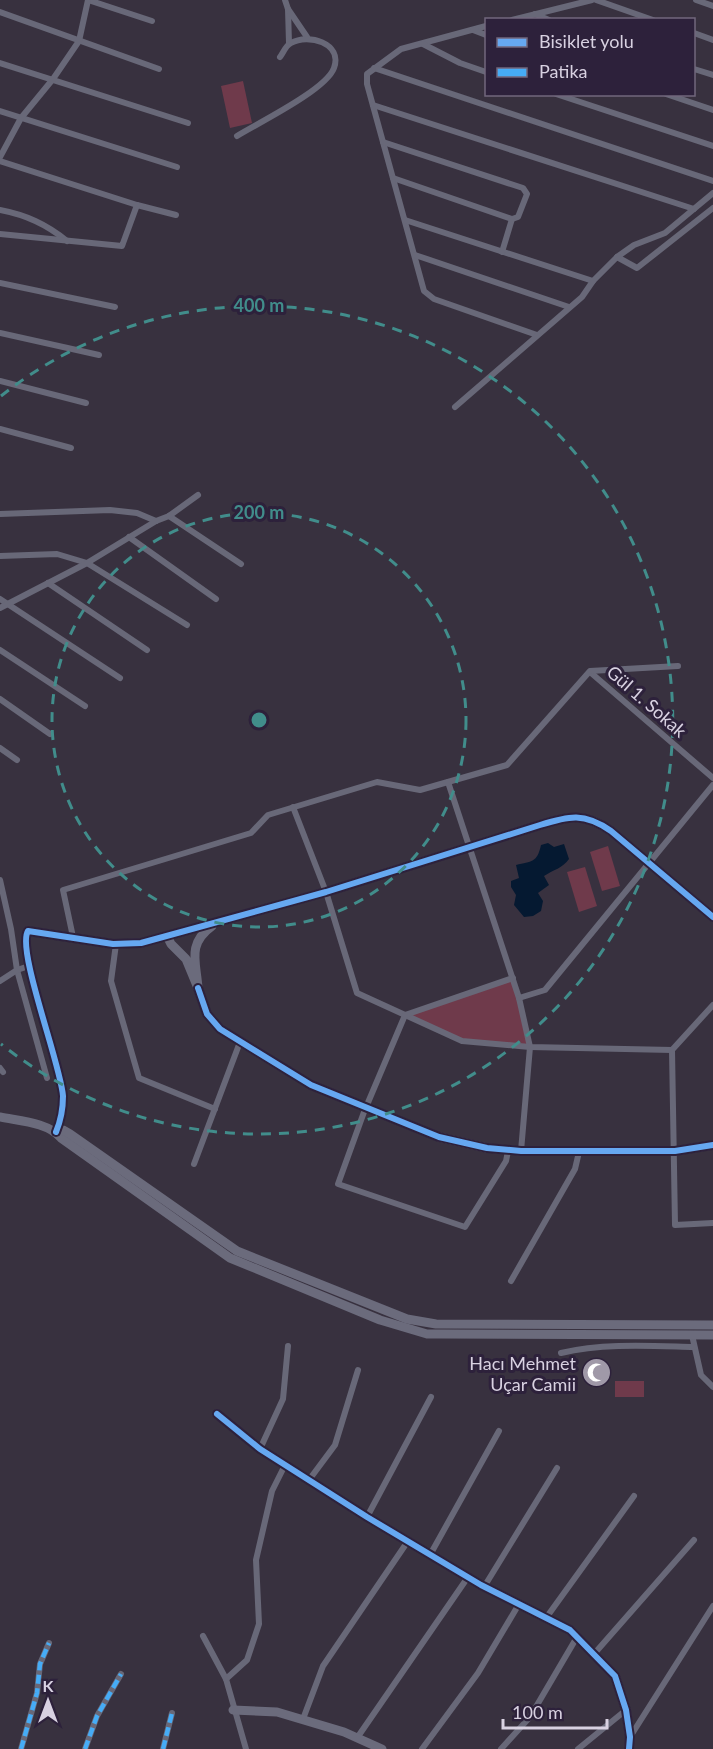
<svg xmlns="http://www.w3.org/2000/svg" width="713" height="1749" font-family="Lato,sans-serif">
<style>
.green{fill:#6f3a4b}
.water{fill:#051931}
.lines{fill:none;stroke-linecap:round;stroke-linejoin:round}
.street{stroke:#686878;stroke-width:6}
.secondary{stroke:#6b6b7c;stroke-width:9}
.quiet{stroke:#46acf6;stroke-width:4.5;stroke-dasharray:9 4.5;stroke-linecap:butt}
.cycleway-casing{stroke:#2d213b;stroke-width:10}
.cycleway{stroke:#66a8f1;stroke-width:6}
.ring{fill:none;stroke:#418d8b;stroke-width:3;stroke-dasharray:10 8}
.labels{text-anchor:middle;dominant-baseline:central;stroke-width:6;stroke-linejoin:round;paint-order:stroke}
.street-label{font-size:18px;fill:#d8d1e1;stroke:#2d213b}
.poi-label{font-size:18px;fill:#d8d1e1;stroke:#2d213b;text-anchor:end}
.centre{fill:#418d8b;stroke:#2d213b;stroke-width:3}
.ring-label{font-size:18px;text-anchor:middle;font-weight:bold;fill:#418d8b;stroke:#2d213b;stroke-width:6;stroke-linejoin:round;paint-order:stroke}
</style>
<rect width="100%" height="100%" fill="#38313f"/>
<!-- green -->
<g class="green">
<path d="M243,81L252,123L230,128L221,86Z"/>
<path d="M608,846L620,886L602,891L590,852Z"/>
<path d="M585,867L597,906L579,912L567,872Z"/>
<path d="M513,978L530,1047L462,1041L405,1015Z"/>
<rect x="615" y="1381" width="29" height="16"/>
</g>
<!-- water -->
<path class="water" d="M548,843L554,847L564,844L569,859C563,868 553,870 544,876L549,885L538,893L543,901L541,911L533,916L524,917L514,905L516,895L511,887V881L519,878L516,865C532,861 537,863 541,845Z"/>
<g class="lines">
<!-- street -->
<g class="street">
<path d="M88,0L152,21"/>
<path d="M285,0L288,9L289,43"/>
<path d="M596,0L653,20"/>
<path d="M696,0L713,6"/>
<path d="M288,9L307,37"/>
<path d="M0,12L159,69"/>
<path d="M535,14L549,20"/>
<path d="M512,20L592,0"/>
<path d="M486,26L401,49L367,74V84L424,291L434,299L537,335"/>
<path d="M473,30L486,35"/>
<path d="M694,33L713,40"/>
<path d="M423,44L460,63L486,72"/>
<path d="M0,63L188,123"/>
<path d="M374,68L713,181"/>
<path d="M694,69L713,75"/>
<path d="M556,94L713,146"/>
<path d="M666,94L713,110"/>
<path d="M373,105L694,209"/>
<path d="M0,111L177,167"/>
<path d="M237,136C258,123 326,90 334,68C343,43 308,33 291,43C286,45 283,53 280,57"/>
<path d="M383,142L523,188L527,194L518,217L512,219L393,178"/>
<path d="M0,157L21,118L53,79L79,41L88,0"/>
<path d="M0,161L137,205L176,215"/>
<path d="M0,210C26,215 46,224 67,241"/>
<path d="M405,220L593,281"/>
<path d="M0,234L122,246L137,205"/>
<path d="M502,252L512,219"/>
<path d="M415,255L569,307"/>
<path d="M617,257L637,268L713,208"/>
<path d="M0,283L115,307"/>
<path d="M0,333L99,355"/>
<path d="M0,381L86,403"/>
<path d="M455,407L582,297L593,281L617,257L634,245L665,233L713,193"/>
<path d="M0,429L71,448"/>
<path d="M0,514L110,510L137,513L156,521"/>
<path d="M169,516L241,564"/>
<path d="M129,537L216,599"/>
<path d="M0,556L57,554L87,563L187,625"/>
<path d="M48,583L147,650"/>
<path d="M0,599L120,678"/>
<path d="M0,608L87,563L156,521L169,516L198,495"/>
<path d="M0,650L85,706"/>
<path d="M590,672L713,778"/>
<path d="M0,699L50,734"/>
<path d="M0,748L17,760"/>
<path d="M448,782L519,998L530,1047L521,1151"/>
<path d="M293,807L326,892L357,993L462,1041L530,1047L672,1050L713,1005"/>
<path d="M0,880L11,929L17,970L47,1078"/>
<path d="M28,931C16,949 61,1065 63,1096C63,1109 61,1120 56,1132"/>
<path d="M73,937L63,890L251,833L268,815L377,782L420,790L507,765L590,671L678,666"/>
<path d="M116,944L111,981L139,1078L215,1109"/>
<path d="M0,981L17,970L29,966"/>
<path d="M519,998L545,990L713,785"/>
<path d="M672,1050L675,1225L713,1223"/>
<path d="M0,1068L3,1072"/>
<path d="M508,1151L506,1161L465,1227L338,1184L364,1112L405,1015L513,978"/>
<path d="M194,1164L240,1042"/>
<path d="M511,1281L575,1169L579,1152"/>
<path d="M692,1335L701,1375L713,1387"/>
<path d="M561,1353C604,1343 650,1346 694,1347"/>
<path d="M260,1449L283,1399L288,1346"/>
<path d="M309,1480L335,1445L358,1370"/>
<path d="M367,1517L431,1397"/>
<path d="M430,1555L499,1431"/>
<path d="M484,1587L557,1468"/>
<path d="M546,1618L634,1496"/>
<path d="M203,1636L226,1679L246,1749"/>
<path d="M594,1654L694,1540"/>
<path d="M226,1679L247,1660L259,1624L256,1560L272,1491L285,1465"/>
<path d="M303,1719L323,1666L408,1541"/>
<path d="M630,1737L713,1606"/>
<path d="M357,1738L468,1577"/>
<path d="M21,1749L37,1693L40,1664L49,1643"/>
<path d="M85,1749L97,1716L121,1674"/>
<path d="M163,1749L172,1713"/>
<path d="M422,1749L478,1673L519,1604"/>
<path d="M501,1749L530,1717L577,1637"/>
<path d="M578,1749L626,1710"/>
</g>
<!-- secondary -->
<g class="secondary">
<path d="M28,931L113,944L141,943L326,892L540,825C569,816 584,812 611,831L713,917"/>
<path d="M167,936L171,944L186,959L198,988C196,961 187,944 212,926"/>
<path d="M198,988L207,1014L220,1029L311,1085L439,1137L487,1148L521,1151H675L713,1145"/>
<path d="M0,1117C19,1121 48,1122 61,1138L230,1258L380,1320L427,1334H441L713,1335"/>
<path d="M56,1132L63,1130L70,1134L237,1251L407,1319L436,1324L713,1325"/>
<path d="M217,1414L260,1449L367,1517L481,1585L570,1630L615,1676L626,1710L630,1737L629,1749"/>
<path d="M233,1710L277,1712L344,1732L382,1749"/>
</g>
<!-- quiet -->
<g class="quiet">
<path d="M21,1749L37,1693L40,1664L49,1643"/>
<path d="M85,1749L97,1716L121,1674"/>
<path d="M163,1749L172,1713"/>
</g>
<defs>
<g id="cycleway">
<path d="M198,988L207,1014L220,1029L311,1085L439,1137L487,1148L521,1151H675L713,1145"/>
<path d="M56,1132C61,1120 63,1109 63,1096C61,1065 16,949 28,931L113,944L141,943L326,892L540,825C569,816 584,812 611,831L713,917"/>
<path d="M217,1414L260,1449L367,1517L481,1585L570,1630L615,1676L626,1710L630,1737L629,1749"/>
</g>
</defs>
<!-- cycleway casing -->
<use href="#cycleway" class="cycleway-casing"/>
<!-- cycleway -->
<use href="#cycleway" class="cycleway"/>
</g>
<!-- distance rings -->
<g class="ring">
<circle cx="259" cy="720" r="207"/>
<path d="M1 396A414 414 0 1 1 1 1044"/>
</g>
<!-- icons -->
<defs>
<symbol id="mosque-disc" viewBox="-11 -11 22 22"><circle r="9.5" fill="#a099a8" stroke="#2d213b"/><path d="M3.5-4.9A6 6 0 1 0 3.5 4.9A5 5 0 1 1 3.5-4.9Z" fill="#fff"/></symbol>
</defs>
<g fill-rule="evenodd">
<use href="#mosque-disc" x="580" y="1356" width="33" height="33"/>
</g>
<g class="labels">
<!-- street labels -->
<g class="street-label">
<text transform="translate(647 701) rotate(41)">Gül 1. Sokak</text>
</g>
<!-- poi labels -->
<g class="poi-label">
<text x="576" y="1363">Hacı Mehmet<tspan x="576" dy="21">Uçar Camii</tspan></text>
</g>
</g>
<circle cx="259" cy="720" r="9" class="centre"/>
<g class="ring-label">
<text x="259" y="312">400 m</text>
<text x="259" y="519">200 m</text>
</g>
<!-- legend -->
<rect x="485" y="18" width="210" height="78" fill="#2d213b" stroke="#71677d" stroke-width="1.5"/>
<rect x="497" y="38" width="30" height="9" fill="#66a8f1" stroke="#71677d" stroke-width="1.5"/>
<text x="539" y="48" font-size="18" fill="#d8d1e1">Bisiklet yolu</text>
<rect x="497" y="68" width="30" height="9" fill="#46acf6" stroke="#71677d" stroke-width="1.5"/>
<text x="539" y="78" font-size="18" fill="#d8d1e1">Patika</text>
<!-- north arrow -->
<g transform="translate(48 1701)" stroke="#2d213b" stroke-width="4.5" paint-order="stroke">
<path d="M0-4.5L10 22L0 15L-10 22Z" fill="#d8d1e1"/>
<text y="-9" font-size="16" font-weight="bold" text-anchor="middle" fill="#d8d1e1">K</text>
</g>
<!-- scale -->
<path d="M503 1719v9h104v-9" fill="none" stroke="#d8d1e1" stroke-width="3"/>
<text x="512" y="1719" font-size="18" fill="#d8d1e1" stroke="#2d213b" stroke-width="4.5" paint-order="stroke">100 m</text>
</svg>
